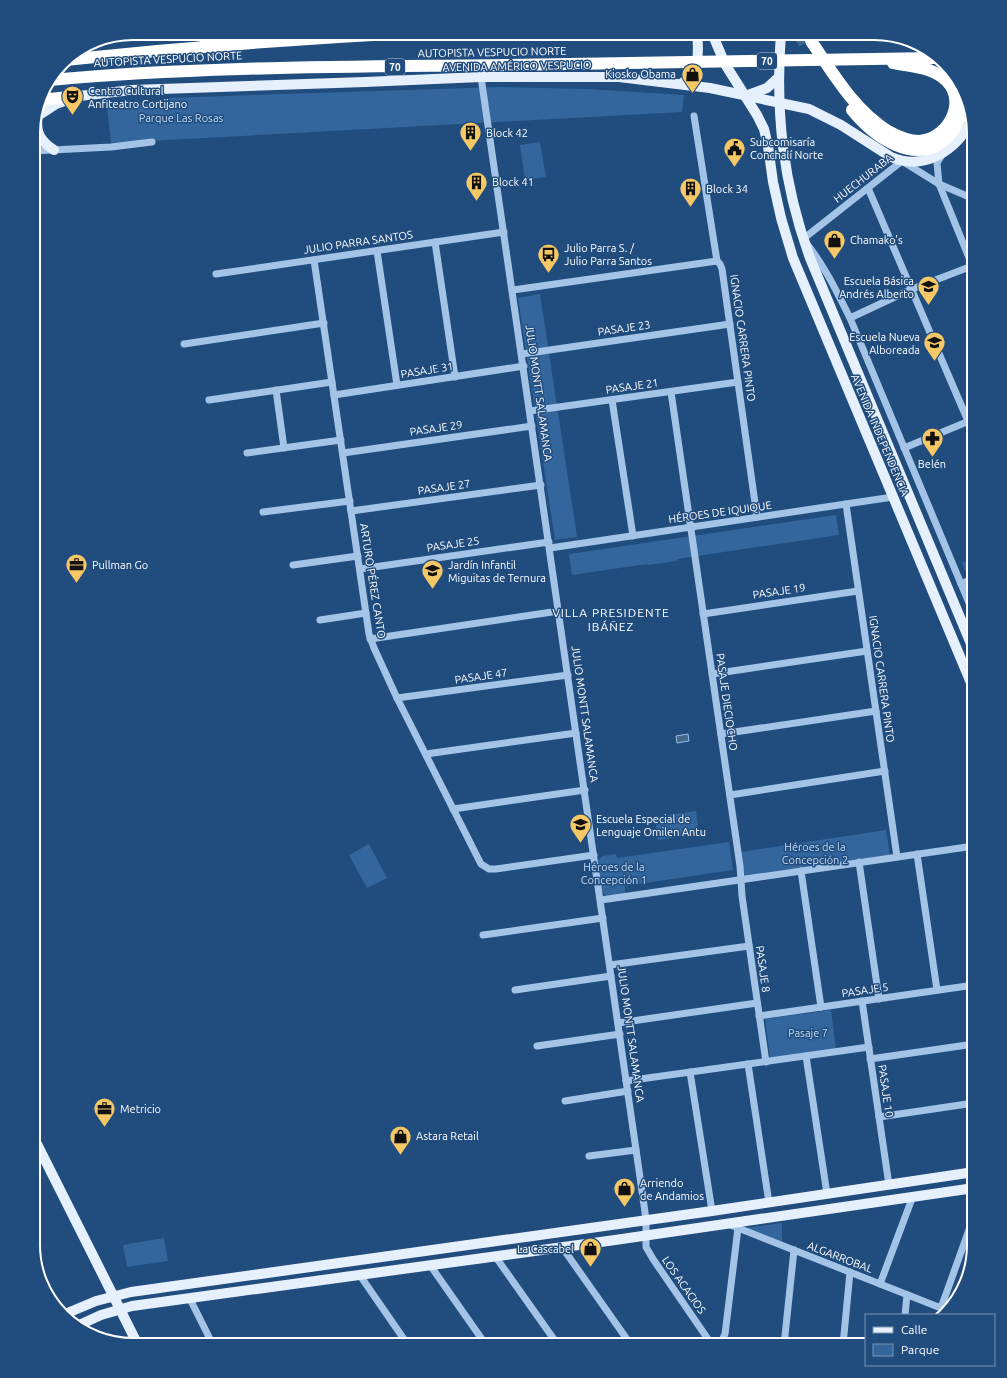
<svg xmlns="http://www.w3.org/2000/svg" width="1007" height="1378" font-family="Ubuntu,sans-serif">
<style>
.green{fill:#33669d}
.water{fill:#46678c;stroke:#98bfe9}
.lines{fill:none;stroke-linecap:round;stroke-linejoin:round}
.highway-tunnel{stroke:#416791;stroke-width:12;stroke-dasharray:12 6;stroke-linecap:butt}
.minor{stroke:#a4c4e7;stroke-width:7}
.major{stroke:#e6f0fd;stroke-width:10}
.highway{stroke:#fff;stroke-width:12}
.labels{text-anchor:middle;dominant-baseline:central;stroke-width:3;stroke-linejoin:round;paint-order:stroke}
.shield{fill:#204c7e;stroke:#bcc9d8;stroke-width:1}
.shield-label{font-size:10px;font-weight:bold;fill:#fff}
.street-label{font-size:11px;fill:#fff;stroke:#204c7e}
.poi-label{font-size:11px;fill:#fff;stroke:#204c7e;text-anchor:start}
.park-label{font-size:11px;fill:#c8def6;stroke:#204c7e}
.neighbourhood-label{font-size:12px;letter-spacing:1px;fill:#fff;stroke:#204c7e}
.rim{fill:none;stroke:#fff;stroke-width:2}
</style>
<rect width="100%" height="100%" fill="#204c7e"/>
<!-- green -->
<g class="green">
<path d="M499,87L589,89L684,95L682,112L111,143L107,107L161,103L167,98Z"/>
<path d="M540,142L546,177L525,180L520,145Z"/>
<path d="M540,294L577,537L555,540L518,298Z"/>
<path d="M836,515L839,535L677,559V561L648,565L647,564L572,575L569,554Z"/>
<path d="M974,558V569L966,573L962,563Z"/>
<path d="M696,811L699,834L658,840L655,817Z"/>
<path d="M886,830L890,856L745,878L741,852Z"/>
<path d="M729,842L733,870L625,886V893L606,896L602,891L598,860L603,856L616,854L617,858Z"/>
<path d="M369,844L387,878L367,888L349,855Z"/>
<path d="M831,1010L836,1049L770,1058L765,1019Z"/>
<path d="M782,1223V1243L745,1228Z"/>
<path d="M164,1238L168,1261L127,1267L123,1245Z"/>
</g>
<!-- water -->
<path class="water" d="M688,734L689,741L677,743L676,736Z"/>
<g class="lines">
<!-- highway-tunnel -->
<path class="highway-tunnel" d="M798,33L805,44"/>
<!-- minor -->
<g class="minor">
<path d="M481,77L644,1205L646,1220V1247L653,1259L712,1345"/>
<path d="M694,116L717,261L720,264L722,269L757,517"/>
<path d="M33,151L111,147L152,142"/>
<path d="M942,155L937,163L939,184L974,270"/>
<path d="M868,188L974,435"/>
<path d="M435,242L455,377"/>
<path d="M377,251L397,385"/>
<path d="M314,260L369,634L374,648L397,698L481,864L489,869H496L594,855"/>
<path d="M216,274L504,232"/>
<path d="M513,290L717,261"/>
<path d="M850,318L912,289L972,266"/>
<path d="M184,344L324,323"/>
<path d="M522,354L730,324"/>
<path d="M276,390L284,448"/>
<path d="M671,392L740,866L742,896L766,1062"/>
<path d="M334,395L524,366"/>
<path d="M209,400L332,382"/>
<path d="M612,400L633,536"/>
<path d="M530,411L738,382"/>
<path d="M904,448L974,419"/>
<path d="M247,453L341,440"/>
<path d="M343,453L532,426"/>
<path d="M846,504L897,857"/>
<path d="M351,511L541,485"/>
<path d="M263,512L350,501"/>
<path d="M550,548L893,497"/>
<path d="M293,565L358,556"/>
<path d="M360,569L549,542"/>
<path d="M961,584L974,578"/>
<path d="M703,614L858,591"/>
<path d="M974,615L850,318C836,290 823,263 803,239L902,161L939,184L974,199"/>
<path d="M320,620L366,613"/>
<path d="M370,639L559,611"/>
<path d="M712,674L867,651"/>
<path d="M397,698L568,675"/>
<path d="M721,734L876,711"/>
<path d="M426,754L576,733"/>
<path d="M730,795L885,771"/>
<path d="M453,809L585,790"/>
<path d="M917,854L937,990"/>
<path d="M859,862L879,999"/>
<path d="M801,871L821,1007"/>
<path d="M601,900L974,846"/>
<path d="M483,935L603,918"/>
<path d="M610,965L749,946"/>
<path d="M515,990L611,976"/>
<path d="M862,1001L889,1185"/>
<path d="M759,1016L974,985"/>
<path d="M618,1023L757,1003"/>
<path d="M537,1046L620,1034"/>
<path d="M806,1056L827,1194"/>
<path d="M870,1059L974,1044"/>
<path d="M748,1064L769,1203"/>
<path d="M690,1072L712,1211"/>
<path d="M626,1081L869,1047"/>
<path d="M565,1101L628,1091"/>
<path d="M879,1117L974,1103"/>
<path d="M589,1156L636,1150"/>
<path d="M728,1224L946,1310"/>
<path d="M562,1247L631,1345"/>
<path d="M495,1256L558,1345"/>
<path d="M430,1265L486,1345"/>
<path d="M359,1274L408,1345"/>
<path d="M880,1284L913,1196"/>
<path d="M190,1299L213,1345"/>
<path d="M941,1308L974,1216"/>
<path d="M905,1315L907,1295"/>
<path d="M716,1345L722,1340L725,1334L738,1228"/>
<path d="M784,1345L794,1250"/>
<path d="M843,1345L850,1272"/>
</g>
<!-- major -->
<g class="major">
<path d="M712,33L725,64L757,115L764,129L768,146L773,182L781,218L793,258L974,690"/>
<path d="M781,33C775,112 783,184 810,258L974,651"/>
<path d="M681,84C700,72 699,53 697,33"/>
<path d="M748,95L767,88L779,77"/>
<path d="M38,115C35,132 40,141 54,150"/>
<path d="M36,117L56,104L79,96L132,90L365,82L481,77H619L710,88L809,109L841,125L891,157C924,171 956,151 971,121"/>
<path d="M33,1136L138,1345"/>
<path d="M65,1314L96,1301L131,1292L712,1211L974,1172"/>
<path d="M77,1326L101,1315L132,1306L615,1240L974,1188"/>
</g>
<!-- highway -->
<g class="highway">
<path d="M205,41L235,33"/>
<path d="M811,41C833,73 854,110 888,131C897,136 908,141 919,141C950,139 970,97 942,77C929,67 909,66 893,63"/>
<path d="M65,60C179,48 293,39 407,33"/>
<path d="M50,80C202,66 355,67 508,65C651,64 793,59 935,58"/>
<path d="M40,100L79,96"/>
<path d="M852,110C874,137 916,168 948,137C957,128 961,115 966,105"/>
</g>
</g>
<!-- icons -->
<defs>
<symbol id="shop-pin" viewBox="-11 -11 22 30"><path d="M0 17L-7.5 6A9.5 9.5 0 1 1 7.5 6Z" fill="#f5c765" stroke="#204c7e"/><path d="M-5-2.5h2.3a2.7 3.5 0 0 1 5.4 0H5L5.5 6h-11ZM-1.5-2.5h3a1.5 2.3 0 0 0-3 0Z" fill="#111"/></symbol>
<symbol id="theatre-pin" viewBox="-11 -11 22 30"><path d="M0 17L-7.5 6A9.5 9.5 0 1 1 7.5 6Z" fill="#f5c765" stroke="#204c7e"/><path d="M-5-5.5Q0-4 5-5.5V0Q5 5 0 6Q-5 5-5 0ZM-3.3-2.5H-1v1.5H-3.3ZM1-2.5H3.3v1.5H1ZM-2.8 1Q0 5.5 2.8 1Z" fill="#111"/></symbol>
<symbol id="building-pin" viewBox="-11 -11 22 30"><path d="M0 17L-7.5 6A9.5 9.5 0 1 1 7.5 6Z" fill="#f5c765" stroke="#204c7e"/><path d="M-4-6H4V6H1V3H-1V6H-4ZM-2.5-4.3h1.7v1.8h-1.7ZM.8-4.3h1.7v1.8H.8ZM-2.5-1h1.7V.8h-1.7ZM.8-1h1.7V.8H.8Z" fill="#111"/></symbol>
<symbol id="civic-pin" viewBox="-11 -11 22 30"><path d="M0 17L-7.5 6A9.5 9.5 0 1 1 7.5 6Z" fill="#f5c765" stroke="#204c7e"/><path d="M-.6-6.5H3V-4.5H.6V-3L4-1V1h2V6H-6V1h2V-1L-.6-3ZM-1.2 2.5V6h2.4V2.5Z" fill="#111"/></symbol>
<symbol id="bus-pin" viewBox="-11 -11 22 30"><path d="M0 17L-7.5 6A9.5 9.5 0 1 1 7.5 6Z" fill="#f5c765" stroke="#204c7e"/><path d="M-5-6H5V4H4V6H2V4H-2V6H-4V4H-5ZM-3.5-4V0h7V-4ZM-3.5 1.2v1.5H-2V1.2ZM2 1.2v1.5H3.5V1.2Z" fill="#111"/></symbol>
<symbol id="school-pin" viewBox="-11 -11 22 30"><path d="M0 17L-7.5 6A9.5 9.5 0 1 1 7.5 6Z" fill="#f5c765" stroke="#204c7e"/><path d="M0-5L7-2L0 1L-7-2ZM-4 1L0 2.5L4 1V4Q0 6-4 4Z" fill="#111"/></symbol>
<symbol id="pharmacy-pin" viewBox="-11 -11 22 30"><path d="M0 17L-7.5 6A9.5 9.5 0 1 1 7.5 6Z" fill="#f5c765" stroke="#204c7e"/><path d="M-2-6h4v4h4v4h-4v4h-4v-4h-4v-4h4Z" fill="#111"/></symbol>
<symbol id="office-pin" viewBox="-11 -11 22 30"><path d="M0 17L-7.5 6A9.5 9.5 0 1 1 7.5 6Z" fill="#f5c765" stroke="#204c7e"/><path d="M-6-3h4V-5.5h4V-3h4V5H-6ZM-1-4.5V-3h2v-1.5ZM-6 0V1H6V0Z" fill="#111"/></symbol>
</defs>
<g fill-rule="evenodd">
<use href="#shop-pin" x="680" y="62" width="25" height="34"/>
<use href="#theatre-pin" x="60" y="84" width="25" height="34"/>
<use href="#building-pin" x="458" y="120" width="25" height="34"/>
<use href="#civic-pin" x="722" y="136" width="25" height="34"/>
<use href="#building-pin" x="464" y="170" width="25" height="34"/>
<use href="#building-pin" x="678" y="176" width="25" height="34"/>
<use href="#shop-pin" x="822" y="228" width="25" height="34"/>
<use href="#bus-pin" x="536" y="242" width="25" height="34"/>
<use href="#school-pin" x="916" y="274" width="25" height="34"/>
<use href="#school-pin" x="922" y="330" width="25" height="34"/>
<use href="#pharmacy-pin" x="920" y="426" width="25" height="34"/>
<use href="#office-pin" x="64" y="552" width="25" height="34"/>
<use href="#school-pin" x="420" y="558" width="25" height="34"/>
<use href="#school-pin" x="568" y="812" width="25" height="34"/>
<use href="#office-pin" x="92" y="1096" width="25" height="34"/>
<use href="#shop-pin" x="388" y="1124" width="25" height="34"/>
<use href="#shop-pin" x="612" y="1176" width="25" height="34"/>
<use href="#shop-pin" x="578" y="1236" width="25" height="34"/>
</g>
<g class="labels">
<!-- shield labels -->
<g class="shield">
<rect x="757" y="53" width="20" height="16" rx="3"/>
<rect x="385" y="59" width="20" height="16" rx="3"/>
</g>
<g class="shield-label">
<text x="767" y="61">70</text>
<text x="395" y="67">70</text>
</g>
<!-- street labels -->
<g class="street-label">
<text transform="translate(492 52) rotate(-1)">AUTOPISTA VESPUCIO NORTE</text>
<text transform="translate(168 59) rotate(-3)">AUTOPISTA VESPUCIO NORTE</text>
<text transform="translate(517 66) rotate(-1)">AVENIDA AMÉRICO VESPUCIO</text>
<text transform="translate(863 178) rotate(-38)">HUECHURABA</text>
<text transform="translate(358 242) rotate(-8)">JULIO PARRA SANTOS</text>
<text transform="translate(624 328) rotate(-8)">PASAJE 23</text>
<text transform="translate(743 338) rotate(82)">IGNACIO CARRERA PINTO</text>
<text transform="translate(427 370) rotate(-9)">PASAJE 31</text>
<text transform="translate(632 386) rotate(-8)">PASAJE 21</text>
<text transform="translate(539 393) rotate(82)">JULIO MONTT SALAMANCA</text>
<text transform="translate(436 428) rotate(-8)">PASAJE 29</text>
<text transform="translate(880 435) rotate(67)">AVENIDA INDEPENDENCIA</text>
<text transform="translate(444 487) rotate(-8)">PASAJE 27</text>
<text transform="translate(720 512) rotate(-8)">HÉROES DE IQUIQUE</text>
<text transform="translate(453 544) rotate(-8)">PASAJE 25</text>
<text transform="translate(373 581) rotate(81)">ARTURO PÉREZ CANTO</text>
<text transform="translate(779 591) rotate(-8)">PASAJE 19</text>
<text transform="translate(481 676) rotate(-8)">PASAJE 47</text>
<text transform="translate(882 679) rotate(82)">IGNACIO CARRERA PINTO</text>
<text transform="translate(727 702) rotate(82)">PASAJE DIECIOCHO</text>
<text transform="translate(585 714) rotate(82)">JULIO MONTT SALAMANCA</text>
<text transform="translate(763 969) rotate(82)">PASAJE 8</text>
<text transform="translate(865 990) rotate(-8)">PASAJE 5</text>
<text transform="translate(631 1034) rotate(82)">JULIO MONTT SALAMANCA</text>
<text transform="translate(886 1091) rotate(82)">PASAJE 10</text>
<text transform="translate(840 1257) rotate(21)">ALGARROBAL</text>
<text transform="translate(684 1285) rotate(55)">LOS ACACIOS</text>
</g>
<!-- poi labels -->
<g class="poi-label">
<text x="676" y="74" text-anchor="end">Kiosko Obama</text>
<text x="88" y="91">Centro Cultural<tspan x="88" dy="13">Anfiteatro Cortijano</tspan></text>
<text x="486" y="133">Block 42</text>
<text x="750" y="142">Subcomisaría<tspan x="750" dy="13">Conchalí Norte</tspan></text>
<text x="492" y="182">Block 41</text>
<text x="706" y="189">Block 34</text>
<text x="850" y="240">Chamako's</text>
<text x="564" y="248">Julio Parra S. /<tspan x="564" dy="13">Julio Parra Santos</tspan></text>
<text x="914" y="281" text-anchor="end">Escuela Básica<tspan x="914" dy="13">Andrés Alberto</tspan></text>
<text x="920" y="337" text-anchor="end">Escuela Nueva<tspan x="920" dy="13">Alboreada</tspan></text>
<text x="932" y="464" text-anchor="middle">Belén</text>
<text x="92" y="565">Pullman Go</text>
<text x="448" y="565">Jardín Infantil<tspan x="448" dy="13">Miguitas de Ternura</tspan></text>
<text x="596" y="819">Escuela Especial de<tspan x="596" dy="13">Lenguaje Omilen Antu</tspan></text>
<text x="120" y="1109">Metricio</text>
<text x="416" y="1136">Astara Retail</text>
<text x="640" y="1183">Arriendo<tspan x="640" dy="13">de Andamios</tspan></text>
<text x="574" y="1249" text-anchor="end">La Cascabel</text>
</g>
<!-- park labels -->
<g class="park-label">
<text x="181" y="118">Parque Las Rosas</text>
<text x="815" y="847">Héroes de la<tspan x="815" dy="13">Concepción 2</tspan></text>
<text x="614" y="867">Héroes de la<tspan x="614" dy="13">Concepción 1</tspan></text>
<text x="808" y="1033">Pasaje 7</text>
</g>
<!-- neighbourhood labels -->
<g class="neighbourhood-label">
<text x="611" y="612">VILLA PRESIDENTE<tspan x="611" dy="14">IBÁÑEZ</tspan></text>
</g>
</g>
<!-- crop -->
<path d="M0 0H1007V1378H0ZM133 40H874A93 93 0 0 1 967 133V1245A93 93 0 0 1 874 1338H133A93 93 0 0 1 40 1245V133A93 93 0 0 1 133 40Z" fill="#204c7e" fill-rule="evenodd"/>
<path class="rim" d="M133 40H874A93 93 0 0 1 967 133V1245A93 93 0 0 1 874 1338H133A93 93 0 0 1 40 1245V133A93 93 0 0 1 133 40Z"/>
<!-- legend -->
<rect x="865" y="1314" width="130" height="52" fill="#204c7e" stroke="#7994b2"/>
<rect x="873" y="1327" width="20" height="6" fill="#e6f0fd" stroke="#7994b2"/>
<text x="901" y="1334" font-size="12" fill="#ffffff">Calle</text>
<rect x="873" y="1344" width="20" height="12" fill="#33669d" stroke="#7994b2"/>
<text x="901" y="1354" font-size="12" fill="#ffffff">Parque</text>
</svg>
